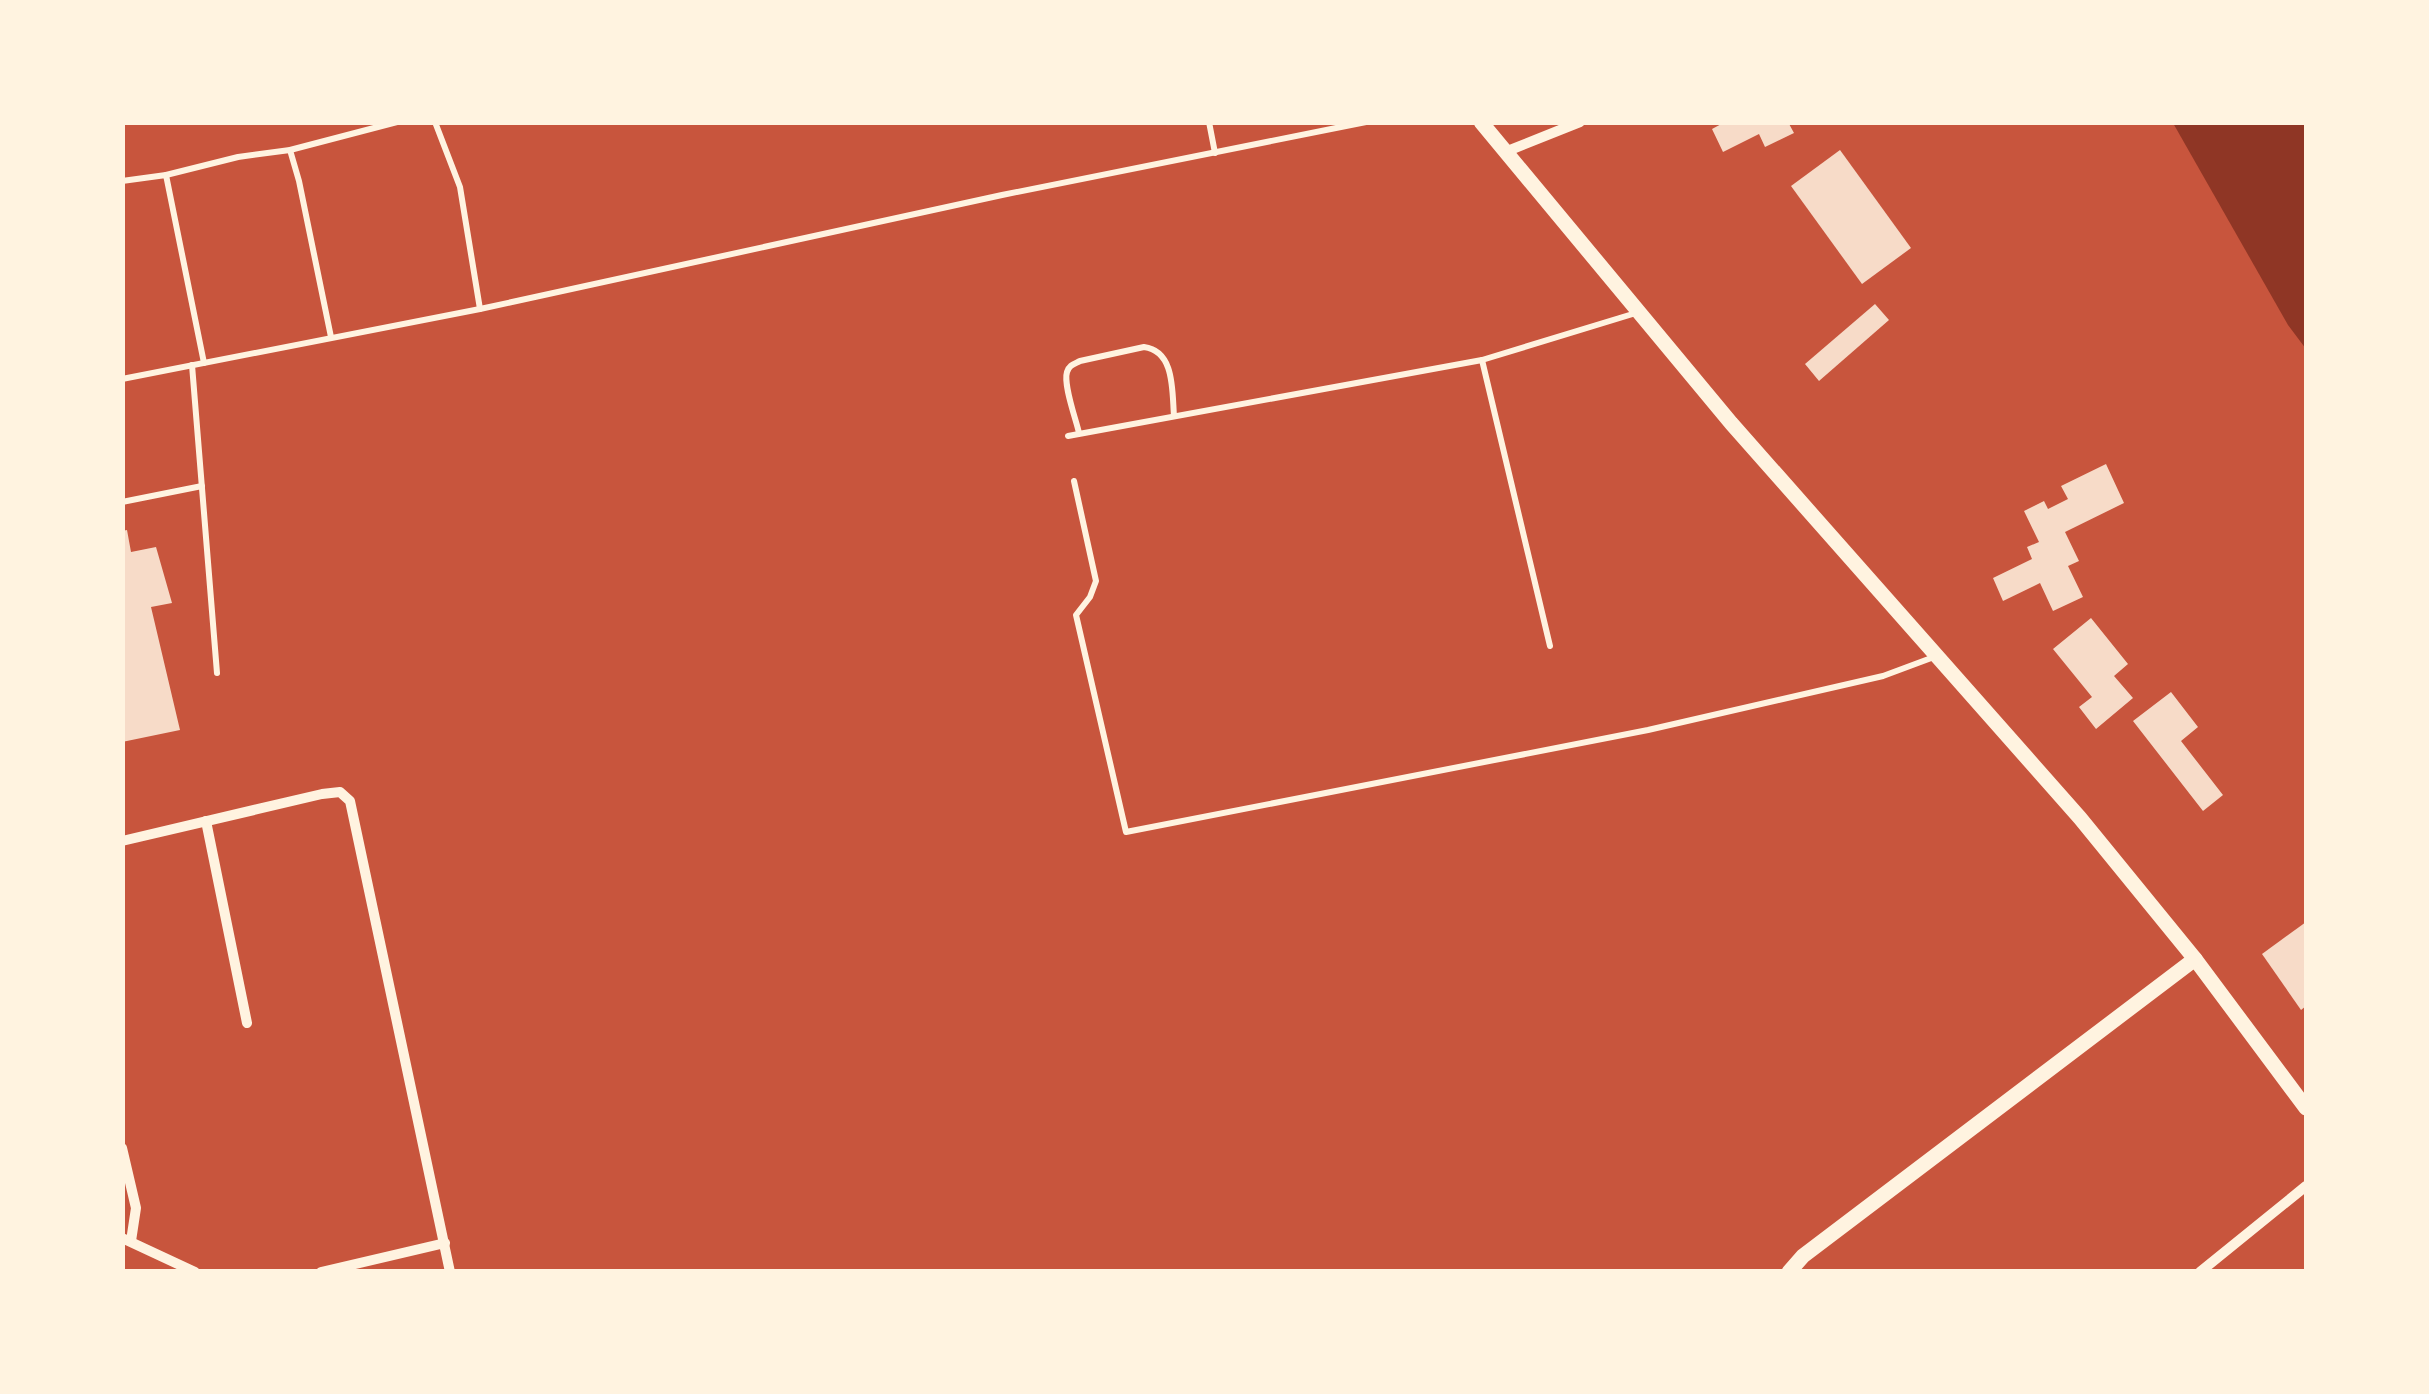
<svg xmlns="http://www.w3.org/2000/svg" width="2429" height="1394" font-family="Bitter,serif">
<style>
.water{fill:#8f3625}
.building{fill:#f7dbc8}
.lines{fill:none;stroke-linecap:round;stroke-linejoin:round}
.service{stroke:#fff3e0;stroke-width:6}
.minor{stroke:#fff3e0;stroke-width:10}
.tertiary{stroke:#fff3e0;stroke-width:15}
</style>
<rect width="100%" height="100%" fill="#c8553d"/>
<!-- water -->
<path class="water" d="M2173,123H2306V349L2288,325Z"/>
<!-- building -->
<g class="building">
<path d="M1725,122H1788L1794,133L1765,147L1759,134L1723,152L1712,129Z"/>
<path d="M1840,150L1911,248L1862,284L1791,186Z"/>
<path d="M1875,304L1889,320L1819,381L1805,364Z"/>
<path d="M2106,464L2124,503L2065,532L2079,561L2068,566L2083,597L2053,611L2040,583L2003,601L1993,578L2032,559L2027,547L2039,542L2024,511L2044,501L2048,509L2068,499L2061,486Z"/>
<path d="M127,530L131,552L156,547L172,603L151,607L180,730L122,742V531Z"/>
<path d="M2091,618L2128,664L2114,676L2133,698L2096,729L2079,707L2092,697L2053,649Z"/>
<path d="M2171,692L2198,727L2181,741L2223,795L2203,811L2133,721Z"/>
<path d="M2306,922V1006L2301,1010L2262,954Z"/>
</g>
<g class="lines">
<!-- service -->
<g class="service">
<path d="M435,122L460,187L480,309"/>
<path d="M1209,122L1215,153"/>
<path d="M290,150L299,181L331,337"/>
<path d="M166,175L238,157L290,150L397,122"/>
<path d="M122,181L166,175L204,363"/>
<path d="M192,365L217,673"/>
<path d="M122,379L480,309L1002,195L1366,122"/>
<path d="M1079,433C1076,419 1063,385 1067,372C1069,365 1074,364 1080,361L1144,347C1175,351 1172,391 1174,416"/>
<path d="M1068,436L1482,360"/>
<path d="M1074,481L1096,581L1090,597L1076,615L1126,832L1648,730L1883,676L1934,657"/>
<path d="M122,502L202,486"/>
<path d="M1550,646L1482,360L1636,313"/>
</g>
<!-- minor -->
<g class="minor">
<path d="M1505,152L1580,122"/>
<path d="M206,821L247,1023"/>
<path d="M122,841L322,794L340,792L350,801L450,1272"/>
<path d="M122,1148L136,1208L131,1241"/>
<path d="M122,1238L195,1272"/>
<path d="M321,1272L445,1243"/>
<path d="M2200,1272L2306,1186"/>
</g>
<!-- tertiary -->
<g class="tertiary">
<path d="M1481,122L1731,423L2080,818L2195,959L2306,1108"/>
<path d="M1789,1272L1803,1256L2195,959"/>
</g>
</g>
<!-- border -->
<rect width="2429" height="1394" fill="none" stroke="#fff3e0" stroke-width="250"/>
</svg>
